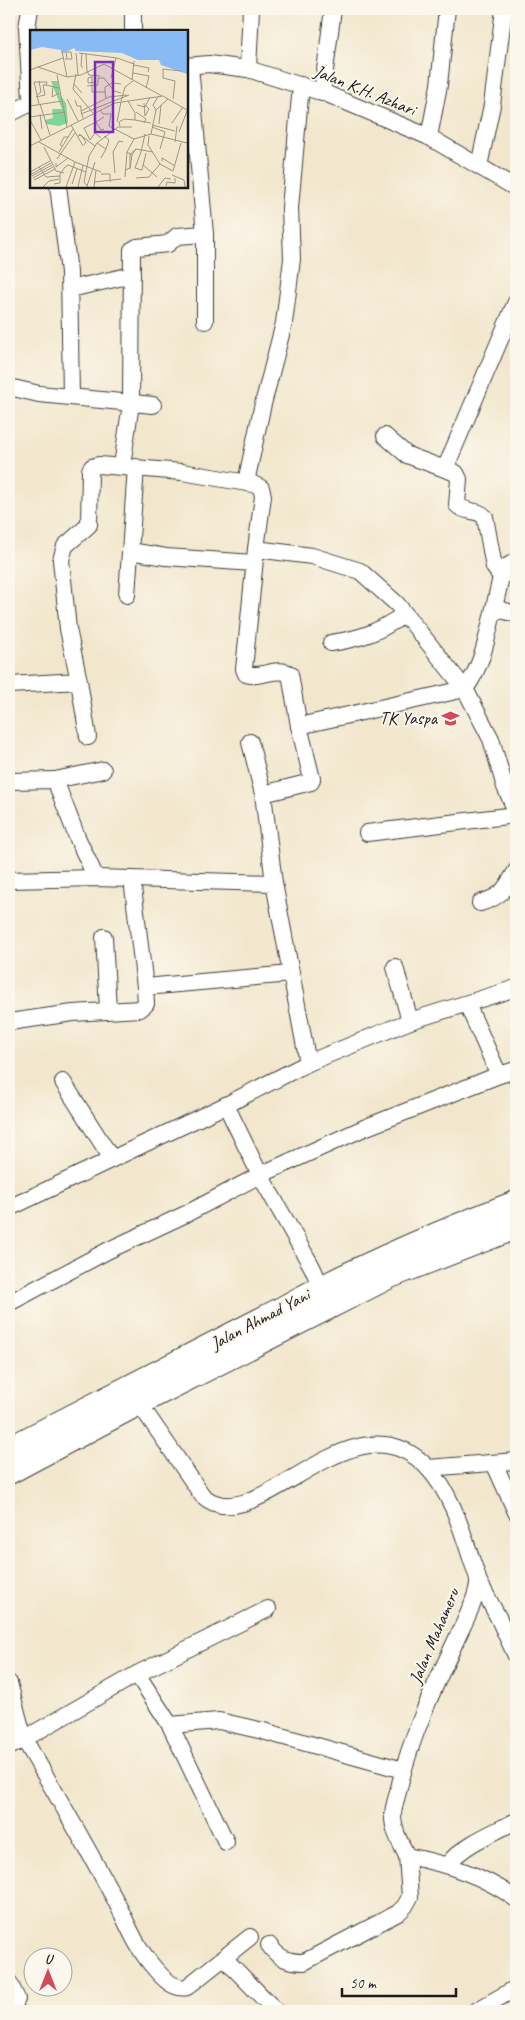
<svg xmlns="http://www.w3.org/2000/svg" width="525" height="2020" font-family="Caveat,sans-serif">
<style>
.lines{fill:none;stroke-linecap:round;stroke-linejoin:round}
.minor-casing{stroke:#3c3a37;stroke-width:18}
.highway-casing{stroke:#3c3a37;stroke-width:26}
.minor{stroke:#fff;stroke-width:16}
.highway{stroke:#fff;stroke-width:24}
.labels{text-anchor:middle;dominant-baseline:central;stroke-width:4;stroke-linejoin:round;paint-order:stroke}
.street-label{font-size:18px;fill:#1c1c1c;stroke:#fbf7ec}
.poi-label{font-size:18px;fill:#1c1c1c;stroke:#fbf7ec;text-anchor:end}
.inset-river{fill:none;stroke:#88bbf5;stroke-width:2.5}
.inset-road{fill:none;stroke:#9c9686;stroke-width:1}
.view{fill:#7b2cbf;fill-opacity:0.15;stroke:#7b2cbf;stroke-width:2.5}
.inset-edge{fill:none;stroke:#1c1c1c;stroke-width:2.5}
</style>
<rect width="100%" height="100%" fill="#fbf7ec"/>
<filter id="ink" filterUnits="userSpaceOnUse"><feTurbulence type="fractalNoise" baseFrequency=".02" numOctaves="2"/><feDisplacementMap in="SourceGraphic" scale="10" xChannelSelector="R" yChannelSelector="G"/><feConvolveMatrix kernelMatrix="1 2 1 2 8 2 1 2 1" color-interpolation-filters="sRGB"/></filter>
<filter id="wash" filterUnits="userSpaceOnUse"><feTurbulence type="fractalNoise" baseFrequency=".0096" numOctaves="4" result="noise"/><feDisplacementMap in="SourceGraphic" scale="20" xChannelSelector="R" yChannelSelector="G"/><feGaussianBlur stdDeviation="1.12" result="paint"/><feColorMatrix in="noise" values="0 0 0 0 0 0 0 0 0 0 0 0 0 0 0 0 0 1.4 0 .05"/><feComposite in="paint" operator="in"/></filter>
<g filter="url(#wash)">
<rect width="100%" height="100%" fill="#f2e7cd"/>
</g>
<g filter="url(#ink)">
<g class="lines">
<defs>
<g id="minor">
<path d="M30,9L27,28L31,100"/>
<path d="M133,31V9"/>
<path d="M186,66L209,64L248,69L327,94L429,137L516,188"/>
<path d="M190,66L205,234V321"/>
<path d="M248,69L251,9"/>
<path d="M322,93L333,9"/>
<path d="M9,114L31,103"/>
<path d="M429,137L439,85L447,9"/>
<path d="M479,166L492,105L504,9"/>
<path d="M58,186L69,272L71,396"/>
<path d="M70,289L132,275"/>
<path d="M9,387L39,394L153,405"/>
<path d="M385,436L407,455L456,473L459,479L457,505C465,513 478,509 485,517L494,567L501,577L494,608"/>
<path d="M122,466L131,403L132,250L137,247L168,244L177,236L205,234"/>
<path d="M445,469L516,302"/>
<path d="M246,482L262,408L284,323L292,259L290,208L301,85"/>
<path d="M256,549L244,669L246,674C260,679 277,666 290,674L299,726"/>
<path d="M130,551L166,557L254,563"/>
<path d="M501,577L506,567L516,561"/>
<path d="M127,595L136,467"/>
<path d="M331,643C364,638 378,632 405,614"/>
<path d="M79,681L88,737"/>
<path d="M9,685L79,681L68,629L61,560L65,546L89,525L90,470L92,467L99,465L182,472L253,484L261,488L263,496L256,549L312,556L360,571L397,604L465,689L491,739L505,787L516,811"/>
<path d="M250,742L263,794"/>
<path d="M55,780L103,770"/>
<path d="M9,781L55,780L77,837L96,878"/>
<path d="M367,833L516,815"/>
<path d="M132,879L145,987"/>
<path d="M9,880L96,878L274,883L308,1063"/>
<path d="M274,883L263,794L311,782L312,779L299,726L465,689C483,665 487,637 494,608L516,614"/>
<path d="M480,903C501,897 505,890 516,871"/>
<path d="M104,937L108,1010"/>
<path d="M395,967L410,1021"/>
<path d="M467,1004L499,1075"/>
<path d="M9,1022L73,1013L140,1009L146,1004L145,987L291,974"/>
<path d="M63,1082L112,1159"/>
<path d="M226,1105L260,1175L312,1267L321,1287"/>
<path d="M9,1208L226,1105L308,1063L410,1021L516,988"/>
<path d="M9,1303L109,1250L186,1214L260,1175L364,1128L499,1075L516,1070"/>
<path d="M139,1403L202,1495C255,1546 351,1388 427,1467C450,1491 461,1527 471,1558C473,1565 477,1573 478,1580C479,1594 464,1623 458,1636C435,1685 411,1735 399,1788C397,1796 394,1805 393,1813C392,1829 400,1842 407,1856C447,1864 483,1875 516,1899"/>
<path d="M494,1463L516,1512"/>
<path d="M428,1468L516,1461"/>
<path d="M478,1580L498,1617L516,1656"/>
<path d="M137,1674L170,1725L219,1721L263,1731L403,1770"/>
<path d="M9,1683L24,1739L137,1674L268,1609"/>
<path d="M170,1725L226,1842"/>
<path d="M9,1747L24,1739C54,1790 84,1842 112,1894C125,1917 134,1944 151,1964C159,1974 173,1991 187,1987L250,1937"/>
<path d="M448,1864C464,1844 493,1833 516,1821"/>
<path d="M269,1945C278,1958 288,1962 304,1962L398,1913L405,1906L410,1897L407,1856"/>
<path d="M224,1958L276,2011"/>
<path d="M9,1982L17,1999L14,2005L9,2009"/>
<path d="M476,2011L516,1988"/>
</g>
<g id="highway">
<path d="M9,1449L278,1311C355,1268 435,1234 516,1203"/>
<path d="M9,1472L139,1403L390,1276L516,1227"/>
</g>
</defs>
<!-- minor casing -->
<use href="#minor" class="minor-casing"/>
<!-- highway casing -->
<use href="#highway" class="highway-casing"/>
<!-- minor -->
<use href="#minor" class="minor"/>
<!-- highway -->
<use href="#highway" class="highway"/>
</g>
</g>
<!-- icons -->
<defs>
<symbol id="school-bare" viewBox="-9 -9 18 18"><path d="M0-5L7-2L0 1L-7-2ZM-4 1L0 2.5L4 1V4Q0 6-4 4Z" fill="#d1495b" stroke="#fbf7ec" stroke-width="2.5" paint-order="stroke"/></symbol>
</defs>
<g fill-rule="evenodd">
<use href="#school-bare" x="438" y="706" width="25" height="25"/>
</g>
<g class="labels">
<!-- street labels -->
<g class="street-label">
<text transform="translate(365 90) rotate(22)">Jalan K.H. Azhari</text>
<text transform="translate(260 1319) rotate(-28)">Jalan Ahmad Yani</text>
<text transform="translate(434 1636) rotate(-67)">Jalan Mahameru</text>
</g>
<!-- poi labels -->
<g class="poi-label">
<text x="437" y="718">TK Yaspa</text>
</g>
</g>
<!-- overview -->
<g transform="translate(30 30)">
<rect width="158" height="158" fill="#f2e7cd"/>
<path d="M21,51H28L30,65L36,73L38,93L29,96L16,94L15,90L23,88L22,79H32Z" fill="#7fd599"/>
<path d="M0,1L157,2V44L131,35L129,30H108L92,23L46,21L44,18L32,24L31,20L12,17L0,20Z" fill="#88bbf5"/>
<path class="inset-river" d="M0,15L44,8L157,15"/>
<path class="inset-road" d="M32,21L37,47M46,23L48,45M49,23L87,28L104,34M52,23L51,36L53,38M56,24L57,41M35,29H42L41,22H36L37,29M104,35L119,38L118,42M8,37L33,28M0,40L8,37L37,47L51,45L74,34L132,66M57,41L59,45L70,46M103,43L119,46L116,58M46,44L44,54L52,63M27,45L37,97M62,45V62H75L76,69M62,47L58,48V53L65,52M81,48L86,28M102,50L104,31M44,54L43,59L63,83M23,56L22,67L29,63M57,56L68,55V48H74L84,61L91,63M75,62V57L82,53L91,54M7,65L11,62L9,51M133,66L157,80M6,67L15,65L13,55H16M37,69L48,91M143,69L145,51L133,48V39L151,41M45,70L47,76H51V81M91,71L95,57L103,51M98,71L105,83V90L121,93M114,73L115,86L119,79L116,76M9,74L4,52H17L16,55L29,58M10,74L20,105M107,75L115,77L120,67M0,76L32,71M70,80L73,84H81L79,96L104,109L121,104L126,80L138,69M126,80L123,75L128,67M106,82L116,89L114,93M10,84L12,99M51,84L99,65M64,84L66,92L74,87M0,87L35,82M53,88L51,81L79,67L97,65M0,90L11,110M87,92L91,72M142,93L153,77M129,94L131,75M41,95L53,116M122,95L145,101M90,96L89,92L94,89L105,90M122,97L135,102L130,119M149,102L157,81M49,104L65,116M121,104L157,113M48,106L51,105L56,112L54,115M74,106L79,110L76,119M119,106L118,115L130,134M60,110L54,98L66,92L71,100L74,99M60,110L65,103L71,108M9,112L45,132L71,142M145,112L147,96M67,113L76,119L71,128M0,116L85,73L133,66M32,116L30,115L34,107H38M14,117L26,141L34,143M29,122L43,99M111,122L115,104M102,125L106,119L123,122M27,129L45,103M132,131V128L145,136M26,133V137L38,128M130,134L143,141L151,113M113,135L127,147M9,137L16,147L30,146M34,138L38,135L56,142M105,138L112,140L116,123M105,138L111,122M100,139V124L106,119M95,140L100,138L102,125L97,122L104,109M0,142L20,131M85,143L83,122L89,111L93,112M71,144H80V152M0,145L21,133M142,145L154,150L155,157M2,146L22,135M95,147L97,122M3,148L23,137M106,148L119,147L130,134M4,150L25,139M64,152L91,149M24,154L30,153V144L35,137M42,154L47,139M57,156L65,132M136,156L137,152L145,153V148M13,157L19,151L29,149M36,157L45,132M48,157L53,135M58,157L54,152L59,126L67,113L88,97H102M64,157L66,140M128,157L135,148L141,149"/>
<path class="view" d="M65,32H83V102H65Z"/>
<rect width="158" height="158" class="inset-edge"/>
</g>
<!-- margin -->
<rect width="525" height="2020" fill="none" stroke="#fbf7ec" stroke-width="30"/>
<!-- north arrow -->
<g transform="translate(48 1972)"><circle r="24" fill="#fbf7ec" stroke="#a29f99"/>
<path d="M0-4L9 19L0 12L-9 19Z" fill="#d1495b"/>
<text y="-8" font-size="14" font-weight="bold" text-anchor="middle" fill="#1c1c1c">U</text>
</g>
<!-- scale -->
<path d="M342 1988v8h114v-8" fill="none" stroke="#1c1c1c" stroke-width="2.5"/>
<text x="350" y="1988" font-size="15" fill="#1c1c1c" stroke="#fbf7ec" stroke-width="4" paint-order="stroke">50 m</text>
</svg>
